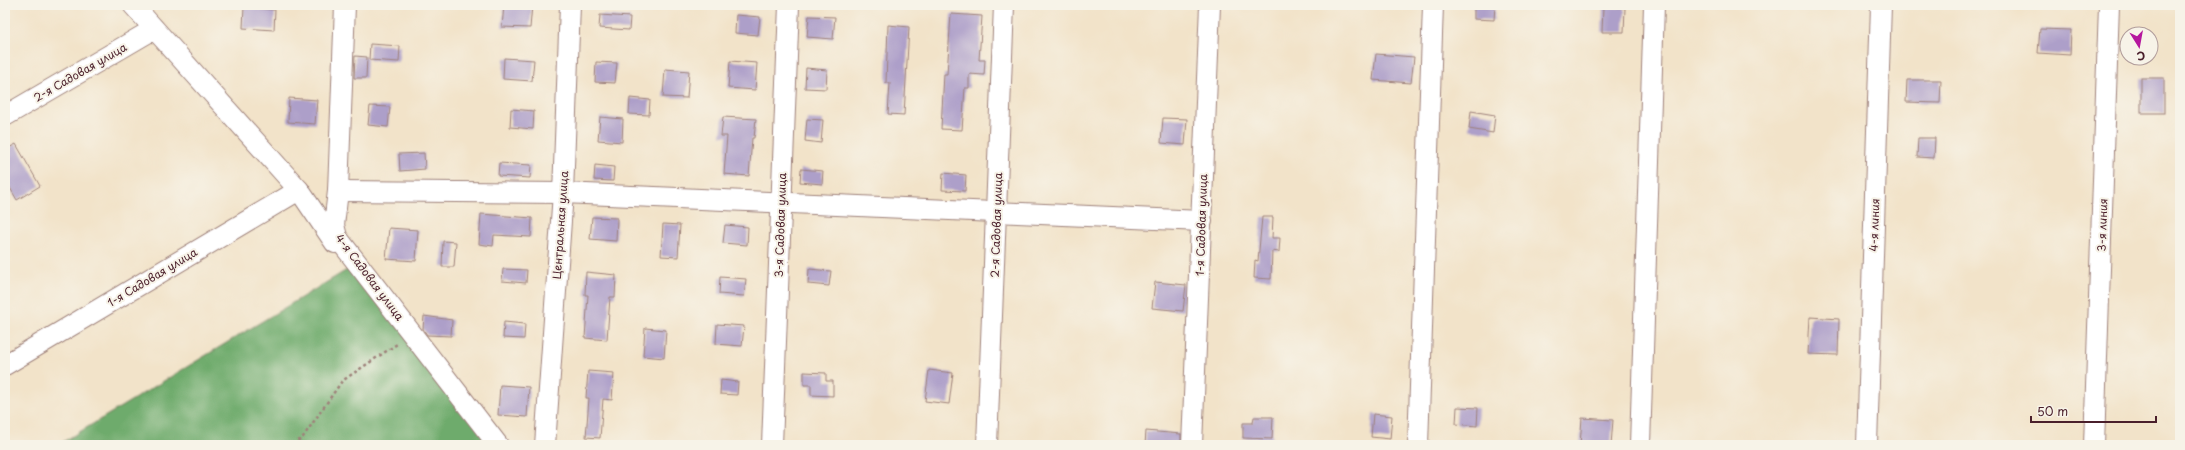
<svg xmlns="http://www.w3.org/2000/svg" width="2185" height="450" font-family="'Playpen Sans',sans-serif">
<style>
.forest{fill:#6eab6c;stroke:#5c654c}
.building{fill:#ad9fc9}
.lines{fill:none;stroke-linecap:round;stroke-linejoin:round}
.minor-casing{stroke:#9e817a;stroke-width:22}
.path{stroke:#9e817a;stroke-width:2.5;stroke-dasharray:3 3;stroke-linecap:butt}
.minor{stroke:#fff;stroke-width:20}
.labels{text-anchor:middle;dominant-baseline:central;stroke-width:4;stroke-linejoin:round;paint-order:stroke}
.street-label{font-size:11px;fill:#4a1f2b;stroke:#f7f3e8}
</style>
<rect width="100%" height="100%" fill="#f7f3e8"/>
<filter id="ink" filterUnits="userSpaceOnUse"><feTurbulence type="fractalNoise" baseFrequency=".025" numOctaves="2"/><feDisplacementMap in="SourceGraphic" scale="8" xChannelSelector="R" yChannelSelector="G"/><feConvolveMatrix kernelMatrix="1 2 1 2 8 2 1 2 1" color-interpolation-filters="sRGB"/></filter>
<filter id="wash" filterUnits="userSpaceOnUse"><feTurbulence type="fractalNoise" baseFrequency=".012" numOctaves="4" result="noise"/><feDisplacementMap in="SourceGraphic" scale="16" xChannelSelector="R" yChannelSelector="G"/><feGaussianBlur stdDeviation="0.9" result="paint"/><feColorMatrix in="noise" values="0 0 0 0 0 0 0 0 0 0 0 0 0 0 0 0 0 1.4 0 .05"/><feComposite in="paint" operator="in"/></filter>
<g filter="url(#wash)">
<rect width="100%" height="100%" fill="#f2e3c9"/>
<!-- forest -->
<path class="forest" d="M360,262L498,445H58Z"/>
<g id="blocks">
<!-- building -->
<g class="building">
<path d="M504,5H532L530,28L502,27Z"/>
<path d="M1474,5H1495L1494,20L1474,19Z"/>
<path d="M244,7L275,10L274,30L243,28Z"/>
<path d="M1603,7L1625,8L1624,32H1602Z"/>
<path d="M951,14L982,16L979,60H985L984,75L969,74V88H965L962,130L941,129L944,74H947Z"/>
<path d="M600,15L630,17L629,30L599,28Z"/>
<path d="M736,15L760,17L758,35L735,33Z"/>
<path d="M809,16L835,17L833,39L807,37Z"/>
<path d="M888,25L909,27L904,115L888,114L890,83H886Z"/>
<path d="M2040,29L2071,30L2070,55L2038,53Z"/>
<path d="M370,44L400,46L399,62L369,60Z"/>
<path d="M1376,54L1414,57L1411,83L1373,80Z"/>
<path d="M355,56L367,57L366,78H354Z"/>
<path d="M504,58L534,60L532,81L503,79Z"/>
<path d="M730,61L757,63L755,90L728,88Z"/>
<path d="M596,62L617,63L615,83L595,82Z"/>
<path d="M806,68L827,70L826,89L805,88Z"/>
<path d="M665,69L689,71L687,98L663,97Z"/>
<rect x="2141" y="78" width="23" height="35"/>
<path d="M1907,80H1941L1940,103L1906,102Z"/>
<path d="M289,98L317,100L315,124L288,122Z"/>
<path d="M630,98L650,100L649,115L629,114Z"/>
<path d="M370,106L390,107L388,127L368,125Z"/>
<path d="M511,109L534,111L533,129L510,127Z"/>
<path d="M1471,111L1495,115L1493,133L1469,129Z"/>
<path d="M600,117L623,119L622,142L598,140Z"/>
<path d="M723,117L756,119L754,138H752L749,176L724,174L727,136H721Z"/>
<path d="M1163,118L1187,119L1185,145L1161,143Z"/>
<path d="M807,119L823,120L821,143L805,141Z"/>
<path d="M1918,138H1935L1934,158L1917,157Z"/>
<path d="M16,144L40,186L17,200L5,179V150Z"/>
<path d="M424,153L425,169L400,171L399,154Z"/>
<path d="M499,163L531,165L530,178L498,176Z"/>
<path d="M595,165L614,167L613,181L594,180Z"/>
<path d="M801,169L823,171L822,184L800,182Z"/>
<path d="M943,173L966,175L965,191L942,190Z"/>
<path d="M481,214L532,218L531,237L494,235L493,246L479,244Z"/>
<path d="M592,217L617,218L616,241L590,239Z"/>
<path d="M1262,217H1273L1272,238H1280L1279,252L1272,251L1271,279L1254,278L1255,260L1258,261Z"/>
<path d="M663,224L680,225L678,257L661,256Z"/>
<path d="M725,225L748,227L747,245L723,243Z"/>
<path d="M389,228L418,230L416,261L386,259Z"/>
<path d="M443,241L456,242L454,267H442Z"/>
<path d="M503,269L527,270L526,283L502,281Z"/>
<path d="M809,269L831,271L829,286L808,284Z"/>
<path d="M586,272L616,275L615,297H610L607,340L585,338L588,295H585Z"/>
<path d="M720,277L746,279L744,296L719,294Z"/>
<path d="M1155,282L1186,285L1183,311L1152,308Z"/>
<path d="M424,316L452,320L451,336L427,335L423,329Z"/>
<path d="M1810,317L1839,319L1838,355L1808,354Z"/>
<path d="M504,322L525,324L524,339L503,338Z"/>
<path d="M717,324L744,326L742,346L716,344Z"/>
<path d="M645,328L666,330L664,358L643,356Z"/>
<path d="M929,370L953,373L949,404L925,401Z"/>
<path d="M588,371L614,373L612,400L603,399L600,438L586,437L589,398H586Z"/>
<path d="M804,372L826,373V381H833V396L811,395V385H804Z"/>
<path d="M721,380L738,382L737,395L720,394Z"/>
<path d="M500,385L529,387L527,417L498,415Z"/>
<path d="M1457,407L1478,408L1477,426L1456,424Z"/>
<path d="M1373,414L1392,416L1390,439L1371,437Z"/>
<path d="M1254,417H1273L1272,439L1243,438V423H1253Z"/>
<path d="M1582,418L1613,420L1611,445H1580Z"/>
<path d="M1146,431L1181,434V445H1145Z"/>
</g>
</g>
</g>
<g filter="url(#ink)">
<use href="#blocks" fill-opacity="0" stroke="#9e817a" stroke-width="1"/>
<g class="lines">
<defs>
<g id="minor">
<path d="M133,5L299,190L335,243"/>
<path d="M345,5L338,191L334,225L337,237L498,445"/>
<path d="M5,116L154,29"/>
<path d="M338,191L563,193L1202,221"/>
<path d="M5,365L299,190"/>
<path d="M545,445L563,193L570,5"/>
<path d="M772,445L789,5"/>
<path d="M987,445L1004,5"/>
<path d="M1192,445L1210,5"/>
<path d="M1418,445L1433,5"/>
<path d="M1640,445L1654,5"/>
<path d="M1867,445L1881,5"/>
<path d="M2094,445L2109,5"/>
</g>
</defs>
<!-- minor casing -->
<use href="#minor" class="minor-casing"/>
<!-- path -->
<path class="path" d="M293,445L303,437L342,381L397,344"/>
<!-- minor -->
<use href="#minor" class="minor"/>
</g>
</g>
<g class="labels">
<!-- street labels -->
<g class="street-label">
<text transform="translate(80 72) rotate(-30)">2-я Садовая улица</text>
<text transform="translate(560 225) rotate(-86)">Центральная улица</text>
<text transform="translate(780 225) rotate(-88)">3-я Садовая улица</text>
<text transform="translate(996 225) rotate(-88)">2-я Садовая улица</text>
<text transform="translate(1201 225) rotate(-88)">1-я Садовая улица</text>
<text transform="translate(1874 225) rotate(-88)">4-я линия</text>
<text transform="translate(2102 225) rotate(-88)">3-я линия</text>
<text transform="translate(152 277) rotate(-31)">1-я Садовая улица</text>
<text transform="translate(370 277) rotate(53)">4-я Садовая улица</text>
</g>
</g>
<!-- margin -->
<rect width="2185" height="450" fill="none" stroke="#f7f3e8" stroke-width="20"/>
<!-- north arrow -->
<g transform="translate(2139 46) rotate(169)"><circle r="19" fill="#f7f3e8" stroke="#b29e9c"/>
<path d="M0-3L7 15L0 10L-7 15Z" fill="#b5179e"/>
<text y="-6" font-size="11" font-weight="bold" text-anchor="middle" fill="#4a1f2b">С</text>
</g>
<!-- scale -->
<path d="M2031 416v6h125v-6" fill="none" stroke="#4a1f2b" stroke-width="2"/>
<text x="2037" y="416" font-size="12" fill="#4a1f2b" stroke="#f7f3e8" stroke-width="3" paint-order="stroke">50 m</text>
</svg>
